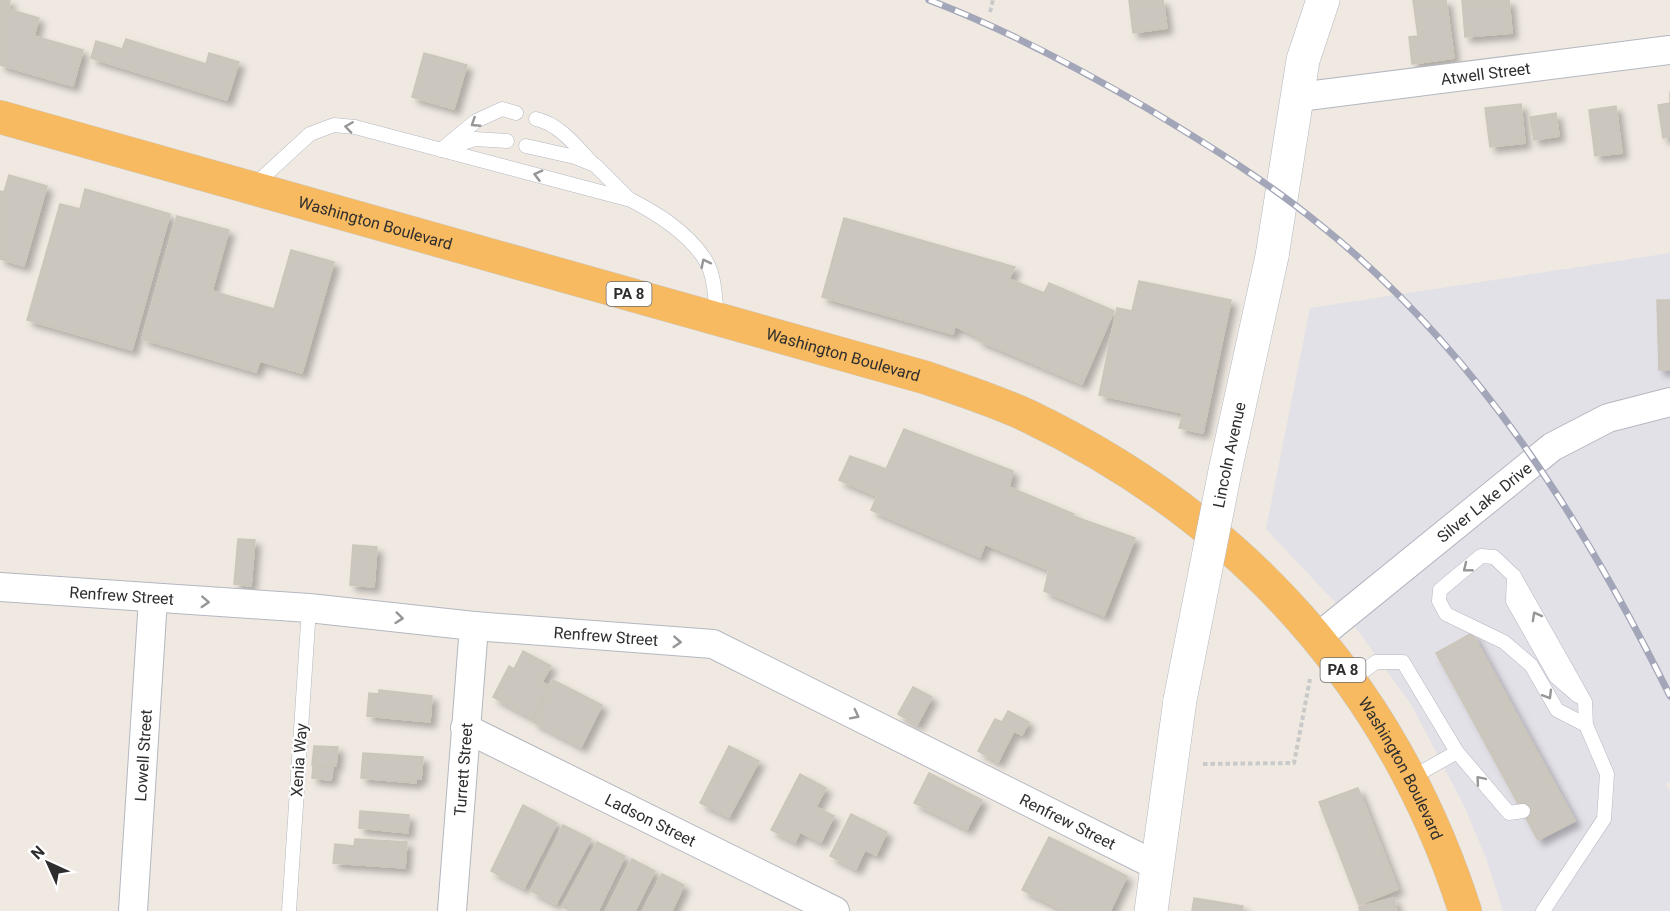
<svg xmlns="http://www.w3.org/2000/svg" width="1670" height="911" font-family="Roboto,sans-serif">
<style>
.industrial{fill:#e3e1e8}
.building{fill:#cbc7bf;stroke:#cbc5ba;stroke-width:1.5;filter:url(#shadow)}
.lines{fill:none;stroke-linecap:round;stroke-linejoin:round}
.service-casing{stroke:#b4b7c1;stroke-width:15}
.minor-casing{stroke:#b4b7c1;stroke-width:30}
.tertiary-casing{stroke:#b4b7c1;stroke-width:34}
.trunk-casing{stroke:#c9c9c9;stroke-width:34}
.path{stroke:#c9c9c9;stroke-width:4;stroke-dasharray:4.5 3;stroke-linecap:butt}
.service{stroke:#fff;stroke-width:14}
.minor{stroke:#fff;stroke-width:28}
.tertiary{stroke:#fff;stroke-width:33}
.trunk{stroke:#f8ba60;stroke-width:33}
.rail-casing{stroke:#a3a6b8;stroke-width:7}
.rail{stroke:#fff;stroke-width:4.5;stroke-dasharray:14;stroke-linecap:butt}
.tertiary-bridge-casing{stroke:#b4b7c1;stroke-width:34;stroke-linecap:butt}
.tertiary-bridge{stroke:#fff;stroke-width:33}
.oneway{stroke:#969696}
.labels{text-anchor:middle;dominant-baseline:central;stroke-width:4.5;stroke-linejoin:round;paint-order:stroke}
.shield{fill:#fff;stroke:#6d6d6d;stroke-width:1.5}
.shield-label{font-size:15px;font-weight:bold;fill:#2e2e2e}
.street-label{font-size:16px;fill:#2e2e2e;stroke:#fff}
</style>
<defs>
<filter id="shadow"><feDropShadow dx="5.5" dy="5.5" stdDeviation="3" flood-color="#0004"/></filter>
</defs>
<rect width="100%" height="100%" fill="#efe9e1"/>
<!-- industrial -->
<path class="industrial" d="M1670,253V782L1666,784L1670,792V911H1503L1486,858L1464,806L1412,706L1346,614L1266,529L1310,308Z"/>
<!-- building -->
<g class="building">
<path d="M0,0H10L8,9L39,18L34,36L83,50L73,86L0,65Z"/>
<path d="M1129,0H1163L1167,28L1133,33Z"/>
<path d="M1413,0H1446L1454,58L1412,64L1409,37L1418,36Z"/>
<path d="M1462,0H1509L1512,33L1465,37Z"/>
<path d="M126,39L206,64L209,53L239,62L227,100L91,58L96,41L122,49Z"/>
<path d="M424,53L467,65L454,109L412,97Z"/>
<path d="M1670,91V137L1663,138L1658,105L1670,103Z"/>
<path d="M1521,104L1525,143L1490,147L1485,108Z"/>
<path d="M1616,106L1622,153L1595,156L1589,110Z"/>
<path d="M1556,113L1559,136L1534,140L1530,117Z"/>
<path d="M9,175L47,186L24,266L0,259V191L4,192Z"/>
<path d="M85,189L170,214L132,350L27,320L60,204L80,209Z"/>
<path d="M177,216L229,230L212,291L274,309L291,250L334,262L302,373L260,361L256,372L142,339Z"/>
<path d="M844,218L1015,267L1009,279L1044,293L1049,283L1114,311L1082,384L978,340L979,337L955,326L953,334L822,297Z"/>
<path d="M1139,281L1231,300L1203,433L1179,428L1183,413L1099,395L1117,308L1132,311Z"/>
<path d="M1657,300H1670V370H1659Z"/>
<path d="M904,429L1013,471L1009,487L1074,514L1070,515L1135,538L1104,616L1044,591L1049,570L985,544L980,557L871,510L877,496L839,480L850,456L886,469Z"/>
<path d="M238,539L255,540L251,586L234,584Z"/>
<path d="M353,545L377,547L374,587L350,585Z"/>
<path d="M1472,633L1575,821L1538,840L1436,653Z"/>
<path d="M523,651L551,666L542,682L549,686L532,718L493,697L509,666L514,669Z"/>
<path d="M553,680L602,705L581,747L533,722Z"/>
<path d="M913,687L932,697L917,725L898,714Z"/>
<path d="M379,690L432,696L430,722L367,716L369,693L379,694Z"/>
<path d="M1008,711L1029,722L1022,735L1014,731L998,762L978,751L995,719L1002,722Z"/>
<path d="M314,746L338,747L336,766L312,765Z"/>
<path d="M729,746L759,761L729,817L700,803Z"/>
<path d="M363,753L423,757L421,779H416V783L361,778Z"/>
<path d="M313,766L333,768L331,780L312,778Z"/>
<path d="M929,773L982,800L967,829L914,803Z"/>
<path d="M800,774L826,788L816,807L834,816L821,842L800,832L795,842L771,830Z"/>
<path d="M1358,788L1398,889L1359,905L1319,802Z"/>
<path d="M523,805L557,823L524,888L491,871Z"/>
<path d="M360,811L409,815L408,833L359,828Z"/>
<path d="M851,814L887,832L876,855L865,850L856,869L830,856Z"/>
<path d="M563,825L591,839L556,904L531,891Z"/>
<path d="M1049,837L1127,876L1110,911H1065L1022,890Z"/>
<path d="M355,839L407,842L405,868L333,863L335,844L354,846Z"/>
<path d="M597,842L625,856L598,911H571L562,907Z"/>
<path d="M632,859L655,871L635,911H606Z"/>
<path d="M662,874L684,885L672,911H643Z"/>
<path d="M1194,898L1243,906L1242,911H1192Z"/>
<path d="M1394,898L1397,911H1360L1359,907Z"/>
</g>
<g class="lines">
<defs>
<g id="service">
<path d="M536,119C559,124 575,145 591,162"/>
<path d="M526,146L575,157L595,165L629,199"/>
<path d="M447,148L475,139L507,141"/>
<path d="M441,150L476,121L502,109L516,113"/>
<path d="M252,187L310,134L334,125L355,127L631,200C658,214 687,232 704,258C715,273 715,298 717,317"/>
<path d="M1514,576L1513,601L1556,677L1578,696"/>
<path d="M1351,680L1376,662H1403L1457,752L1509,813L1523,811"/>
<path d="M1411,778L1457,752"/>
<path d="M289,911L309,608"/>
<path d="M1543,911L1604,819L1607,774L1586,725L1585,702L1514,576L1494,557L1481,556L1440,590L1439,601L1446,614L1504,642L1531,665L1557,710L1586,725"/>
</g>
<g id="minor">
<path id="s1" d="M1299,97L1670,50"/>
<path id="s2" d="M0,587L309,608L474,626L713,644L1159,867"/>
<path id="s3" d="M1318,637L1552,447L1608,418L1670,402"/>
<path id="s4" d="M465,728L835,911"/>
<path id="s5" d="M133,911L153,599"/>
<path id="s6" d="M452,911L474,626"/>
</g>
<g id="tertiary">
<path d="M1272,256L1303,60L1323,0"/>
<path d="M1151,911L1180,700"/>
</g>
<g id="trunk">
<path id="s7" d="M0,117L927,378C961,390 996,401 1028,416C1241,518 1393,686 1465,911"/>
</g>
</defs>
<!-- service casing -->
<use href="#service" class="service-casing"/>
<!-- minor casing -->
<use href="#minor" class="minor-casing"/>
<!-- tertiary casing -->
<use href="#tertiary" class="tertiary-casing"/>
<!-- trunk casing -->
<use href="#trunk" class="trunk-casing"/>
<!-- path -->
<g class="path">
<path d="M990,12L993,0"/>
<path d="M1203,764L1294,763L1310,679"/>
</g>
<!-- service -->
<use href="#service" class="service"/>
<!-- minor -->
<use href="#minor" class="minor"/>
<!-- tertiary -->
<use href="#tertiary" class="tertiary"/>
<!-- trunk -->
<use href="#trunk" class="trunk"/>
<defs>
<path id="rail" d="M929,0C1005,29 1075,66 1145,107C1205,143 1265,180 1319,224C1475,348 1583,520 1670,696"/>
</defs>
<!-- rail casing -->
<use href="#rail" class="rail-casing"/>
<!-- rail -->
<use href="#rail" class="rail"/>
<defs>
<g id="tertiary-bridge">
<path id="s8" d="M1180,700L1225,471L1272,256"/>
</g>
</defs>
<!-- tertiary-bridge casing -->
<use href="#tertiary-bridge" class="tertiary-bridge-casing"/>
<!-- tertiary-bridge -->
<use href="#tertiary-bridge" class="tertiary-bridge"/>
</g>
<!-- one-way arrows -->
<defs><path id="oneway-chevron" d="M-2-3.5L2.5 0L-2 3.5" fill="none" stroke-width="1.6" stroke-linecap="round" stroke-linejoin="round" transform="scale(1.5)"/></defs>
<g class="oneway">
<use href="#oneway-chevron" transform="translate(475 123) rotate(147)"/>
<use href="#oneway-chevron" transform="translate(349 127) rotate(-172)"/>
<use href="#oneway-chevron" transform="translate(538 175) rotate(-165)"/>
<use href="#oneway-chevron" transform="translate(705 263) rotate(-117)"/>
<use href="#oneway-chevron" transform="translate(1467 568) rotate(141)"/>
<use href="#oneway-chevron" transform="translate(205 602) rotate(3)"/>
<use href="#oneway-chevron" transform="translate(1536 616) rotate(-119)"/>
<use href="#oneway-chevron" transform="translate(399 618) rotate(6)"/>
<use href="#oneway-chevron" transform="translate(677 642) rotate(4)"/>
<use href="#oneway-chevron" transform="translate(1548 695) rotate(59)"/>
<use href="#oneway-chevron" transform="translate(855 715) rotate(27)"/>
<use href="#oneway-chevron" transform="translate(1480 780) rotate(-130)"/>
</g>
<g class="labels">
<!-- shield labels -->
<g class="shield">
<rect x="606.5" y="282" width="45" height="24" rx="4.5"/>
<rect x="1320.5" y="658" width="45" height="24" rx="4.5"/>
</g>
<g class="shield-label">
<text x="629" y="294">PA 8</text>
<text x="1343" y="670">PA 8</text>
</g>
<!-- street labels -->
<g class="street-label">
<text stroke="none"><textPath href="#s1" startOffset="188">Atwell Street</textPath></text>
<text stroke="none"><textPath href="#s7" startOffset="390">Washington Boulevard</textPath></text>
<text stroke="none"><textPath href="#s7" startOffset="876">Washington Boulevard</textPath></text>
<text stroke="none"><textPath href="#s8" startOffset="250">Lincoln Avenue</textPath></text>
<text stroke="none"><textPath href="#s3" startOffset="214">Silver Lake Drive</textPath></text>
<text stroke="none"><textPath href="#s2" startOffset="122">Renfrew Street</textPath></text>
<text stroke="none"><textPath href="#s2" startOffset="608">Renfrew Street</textPath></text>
<text stroke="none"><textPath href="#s5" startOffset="156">Lowell Street</textPath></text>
<text transform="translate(299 760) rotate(-86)">Xenia Way</text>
<text stroke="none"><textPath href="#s6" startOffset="142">Turrett Street</textPath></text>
<text stroke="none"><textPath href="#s7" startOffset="1594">Washington Boulevard</textPath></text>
<text stroke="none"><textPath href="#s4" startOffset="207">Ladson Street</textPath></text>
<text stroke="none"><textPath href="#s2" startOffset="1112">Renfrew Street</textPath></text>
</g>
</g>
<!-- north arrow -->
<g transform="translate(48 863) rotate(315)" stroke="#ffffff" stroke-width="4.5" paint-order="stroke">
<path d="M0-4.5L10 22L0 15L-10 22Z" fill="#2e2e2e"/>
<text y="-9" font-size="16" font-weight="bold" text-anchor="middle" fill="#2e2e2e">N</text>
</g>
</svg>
